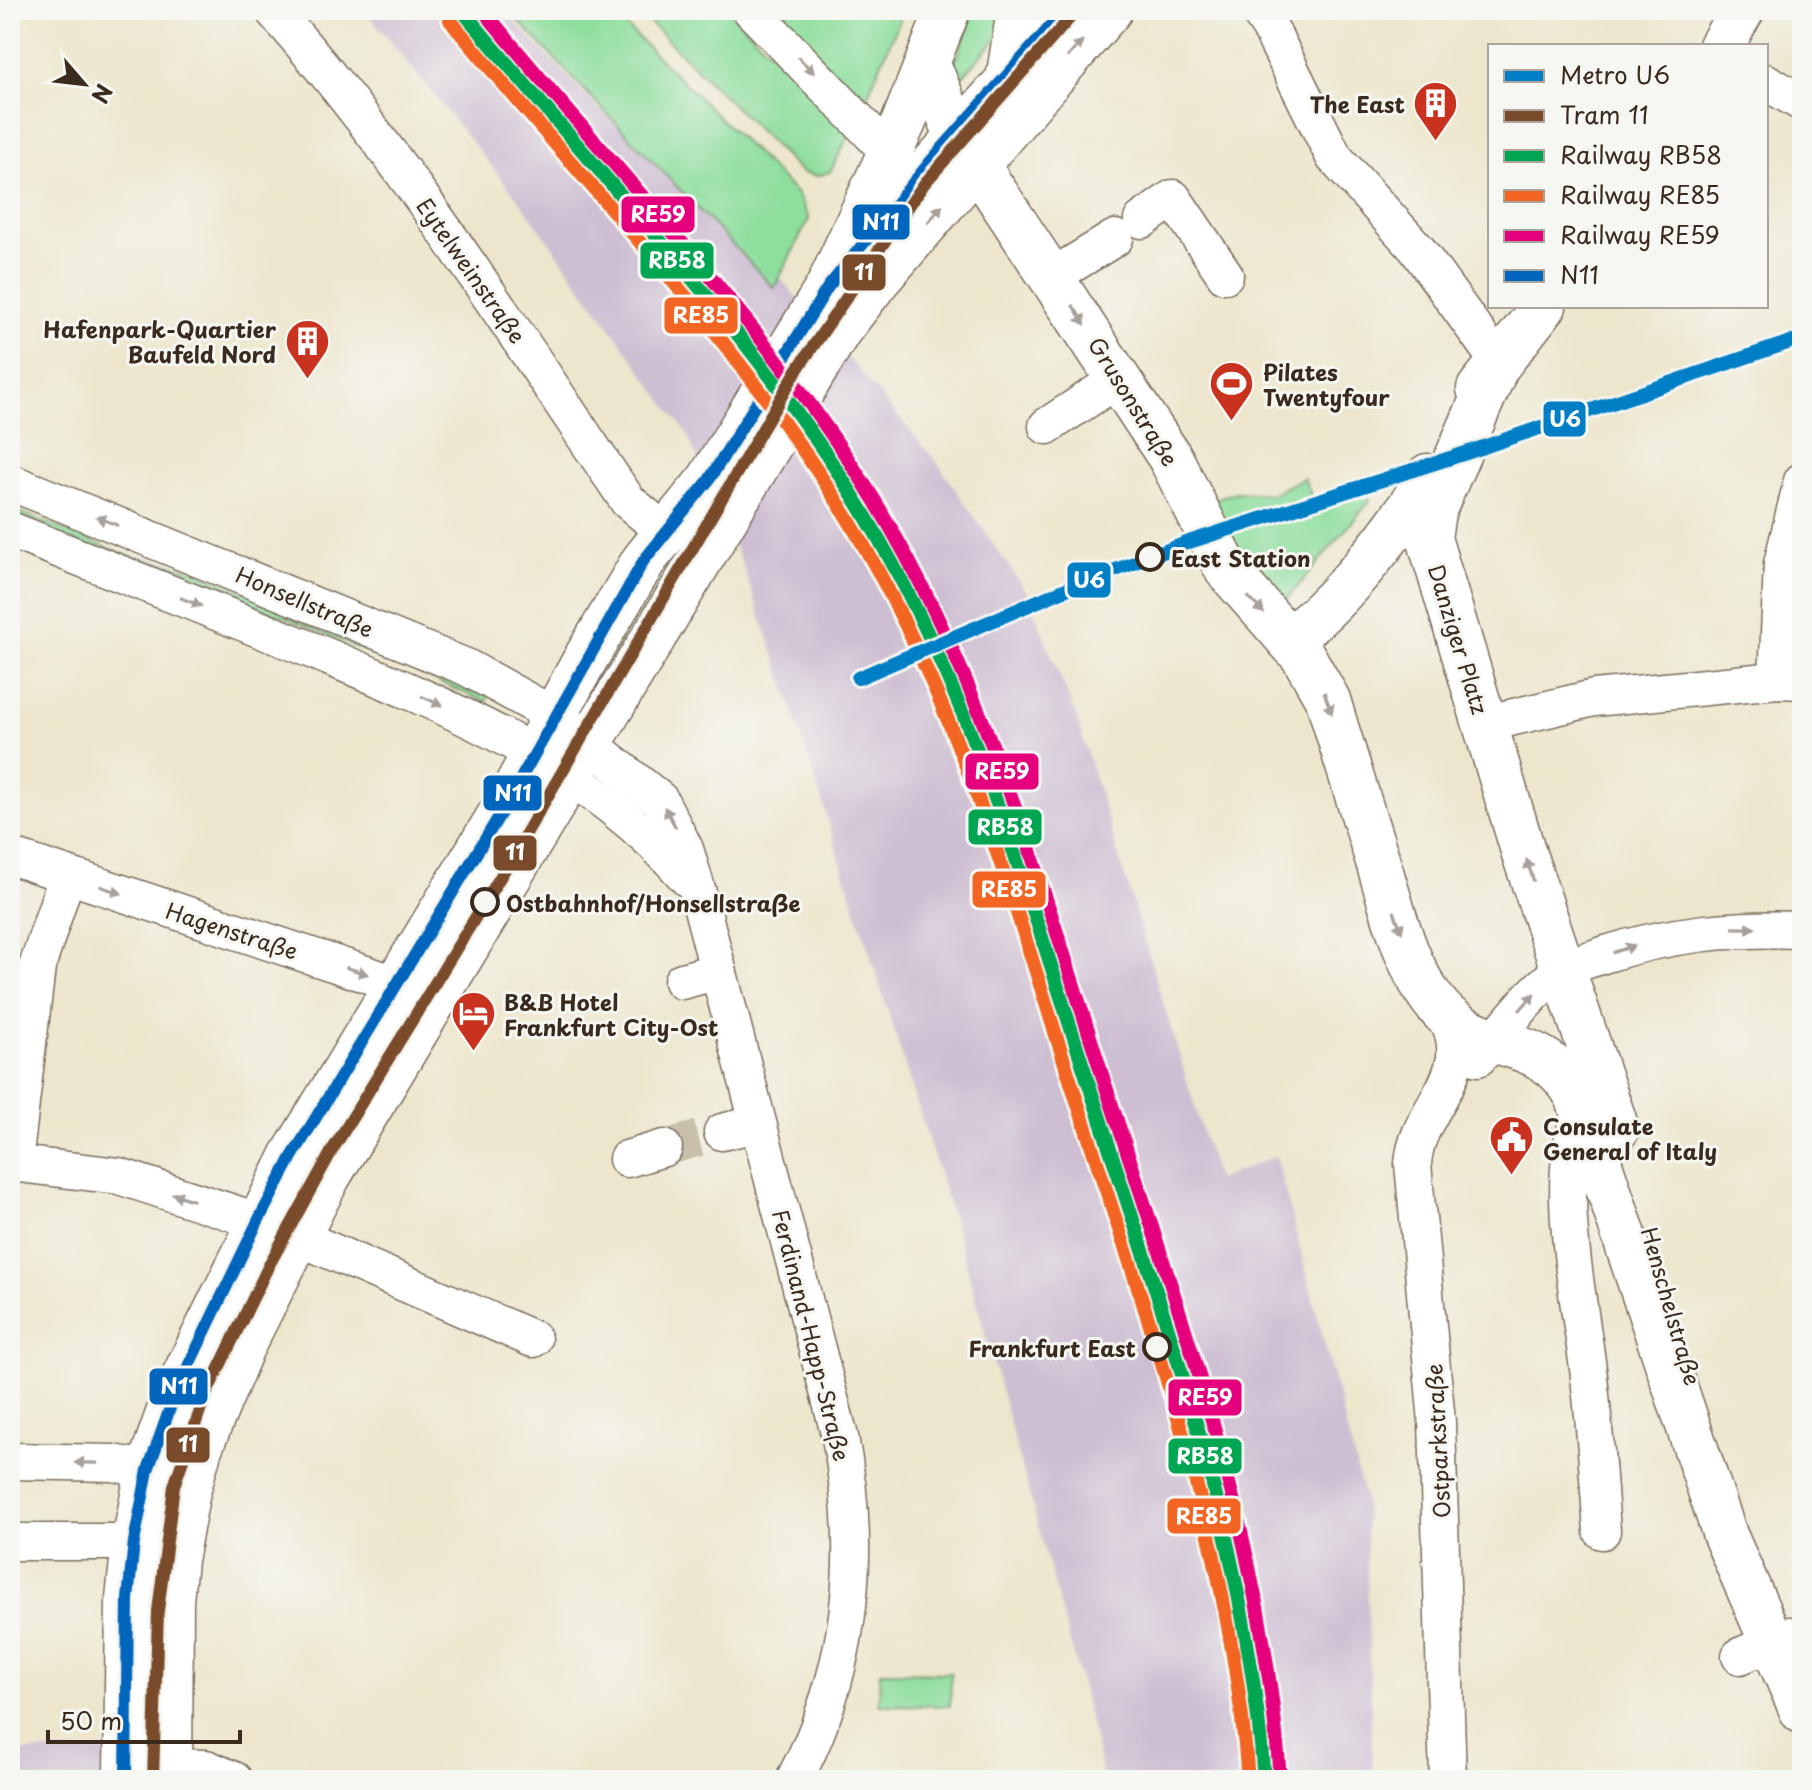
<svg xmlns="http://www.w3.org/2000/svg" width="1812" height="1790" font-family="'Playpen Sans',sans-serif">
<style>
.industrial{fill:#cdbed2}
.green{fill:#8ede9d;stroke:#64845e;stroke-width:2}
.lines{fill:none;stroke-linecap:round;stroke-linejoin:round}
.minor-tunnel{stroke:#c9c0a9;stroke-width:36;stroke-dasharray:36 18;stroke-linecap:butt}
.minor-casing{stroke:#796c5b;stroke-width:39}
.major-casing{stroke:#796c5b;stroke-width:47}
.minor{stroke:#fff;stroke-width:36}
.major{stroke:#fff;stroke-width:44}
.bus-1-casing{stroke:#f6f6f2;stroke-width:18}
.bus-1{stroke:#0065bd;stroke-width:12}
.rail-1-casing{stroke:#f6f6f2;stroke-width:20}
.rail-2-casing{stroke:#f6f6f2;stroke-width:20}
.rail-3-casing{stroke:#f6f6f2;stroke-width:20}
.rail-1{stroke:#00a651;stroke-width:14}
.rail-2{stroke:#f26522;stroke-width:14}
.rail-3{stroke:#e5007d;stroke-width:14}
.tram-1-casing{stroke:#f6f6f2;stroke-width:18}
.tram-1{stroke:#7a4b2a;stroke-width:12}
.metro-1-casing{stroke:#f6f6f2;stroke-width:20}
.metro-1{stroke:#007ec6;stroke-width:14}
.oneway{fill:#a79f9a}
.stop-dot{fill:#f6f6f2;stroke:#3b2a1e;stroke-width:4}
.labels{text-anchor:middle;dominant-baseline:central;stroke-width:6;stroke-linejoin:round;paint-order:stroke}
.poi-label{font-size:22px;font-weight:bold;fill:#3b2a1e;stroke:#f6f6f2;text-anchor:start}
.street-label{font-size:22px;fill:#3b2a1e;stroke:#f6f6f2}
.stop-label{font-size:22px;font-weight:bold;fill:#3b2a1e;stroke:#f6f6f2;text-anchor:start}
.line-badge{stroke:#f6f6f2;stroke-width:3}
.badge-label{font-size:22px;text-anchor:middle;font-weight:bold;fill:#fff}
</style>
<rect width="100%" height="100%" fill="#f6f6f2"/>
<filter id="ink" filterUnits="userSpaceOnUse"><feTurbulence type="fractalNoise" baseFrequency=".0125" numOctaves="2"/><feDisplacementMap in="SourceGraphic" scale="16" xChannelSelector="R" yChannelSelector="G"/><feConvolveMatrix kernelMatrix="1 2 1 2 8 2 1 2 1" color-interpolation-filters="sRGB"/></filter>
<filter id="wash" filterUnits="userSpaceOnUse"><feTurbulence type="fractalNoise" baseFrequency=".006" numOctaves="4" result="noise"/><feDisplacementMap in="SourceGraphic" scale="32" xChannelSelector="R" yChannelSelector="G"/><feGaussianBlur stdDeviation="1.8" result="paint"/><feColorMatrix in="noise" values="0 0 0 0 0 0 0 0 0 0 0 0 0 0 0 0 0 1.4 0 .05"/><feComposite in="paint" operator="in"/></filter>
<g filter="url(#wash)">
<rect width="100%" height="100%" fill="#ede6cc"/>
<!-- industrial -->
<g class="industrial">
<path d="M365,10H503L594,104L780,278L936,461L1027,593L1077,719L1217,1180L1276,1156L1365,1500L1373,1780H1104L1077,1668L957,1231L787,691L741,561L687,434L522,204Z"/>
<path d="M10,1751L180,1752L242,1780H10Z"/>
</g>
<!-- green -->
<g class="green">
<path d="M508,10H610L798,195L809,219L774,288Z"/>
<path d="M637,10H728L851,132L830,172L816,176L801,172Z"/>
<path d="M770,10H904L865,101Z"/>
<path d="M974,10H1007L1004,30L953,87L952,72Z"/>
<path d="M1304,478L1312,498L1363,478L1370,501L1288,598L1277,603L1202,503L1236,492L1271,494Z"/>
<path d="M10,508L123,554L191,569L489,696L486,702L196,580L144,568L10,516Z"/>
<path d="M880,1672L951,1673L950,1706L879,1705Z"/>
</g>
</g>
<g filter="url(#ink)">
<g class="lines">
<!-- minor-tunnel -->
<path class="minor-tunnel" d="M664,1148L722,1132"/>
<defs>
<g id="minor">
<path d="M273,10C408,162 514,334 628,501L665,532"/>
<path d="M751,10L890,153"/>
<path d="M1258,10L1269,26L1334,157L1417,249L1499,363"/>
<path d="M1766,82L1802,103"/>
<path d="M1142,220L1173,198L1225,275"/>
<path d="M854,255L930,162L1065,10"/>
<path d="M1053,276L1115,238"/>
<path d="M1047,426L1120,378"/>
<path d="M10,482L466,667L553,715L660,800L685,849L697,889L840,1437C863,1557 852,1671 794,1780"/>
<path d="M10,530C111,570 213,610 314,651C452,708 588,764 688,879"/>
<path d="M1777,680L1782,564L1802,481"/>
<path d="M1484,724L1594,698L1777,680L1802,681"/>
<path d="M10,856L396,984"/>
<path d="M682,981L718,971"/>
<path d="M1444,1013C1481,1074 1416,1107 1413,1164L1437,1422L1448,1780"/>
<path d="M1478,1058C1503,1032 1524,999 1553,977C1567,965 1586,961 1603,955C1670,933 1732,928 1802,930"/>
<path d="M1582,1109C1551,1182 1580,1298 1589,1377C1595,1428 1598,1479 1602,1531"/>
<path d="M722,1132L756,1124"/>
<path d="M627,1159L664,1148"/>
<path d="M10,1163L119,1176L258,1221"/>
<path d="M14,1163L37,967L67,875"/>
<path d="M296,1236L533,1339"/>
<path d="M10,1461L114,1463L148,1470"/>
<path d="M10,1542H134"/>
<path d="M1740,1656L1789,1635"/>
<path d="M170,1767L206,1768L234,1780"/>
</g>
<g id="major">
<path d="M1721,46L1742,10"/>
<path d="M928,64L956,133L1171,459L1227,570L1303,656L1328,700C1343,751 1359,801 1375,852C1392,904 1405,975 1445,1014C1488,1055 1541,1032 1577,1096L1725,1535L1802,1711"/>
<path d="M991,135L1007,87L1019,10"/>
<path d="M1496,368L1433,512L1429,538L1524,854L1617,1129"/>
<path d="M1479,389L1544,306"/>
<path d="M1287,638C1326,620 1409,516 1428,476"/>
<path d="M126,1780L128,1599L134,1542L148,1470L175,1394L292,1157L507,803L587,656L644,560L709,480L828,287L903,124L948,10"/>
<path d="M170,1780L171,1601L175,1560L188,1491L200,1448L242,1347L328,1177L839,330L877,281L1110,10"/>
</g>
</defs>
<!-- minor casing -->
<use href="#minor" class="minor-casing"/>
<!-- major casing -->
<use href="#major" class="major-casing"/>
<!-- minor -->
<use href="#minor" class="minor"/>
<!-- major -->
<use href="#major" class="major"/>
<defs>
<path id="bus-1" d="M126,1780L128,1599L134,1542L148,1470L175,1394L258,1221L292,1157L507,803L644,560L709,480L828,287L930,162L1065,10"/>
</defs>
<!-- bus-1 casing -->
<use href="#bus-1" class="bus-1-casing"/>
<!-- bus-1 -->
<use href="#bus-1" class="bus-1"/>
<defs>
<path id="rail-1" d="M462,10C596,173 749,326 860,507C972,689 1027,895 1093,1097C1165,1321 1247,1543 1264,1780"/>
<path id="rail-2" d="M450,20C583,182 734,335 845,514C957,695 1012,900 1077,1101C1149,1324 1231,1544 1248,1780"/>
<path id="rail-3" d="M483,10C614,170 764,321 873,498C985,681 1041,885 1106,1087C1180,1315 1263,1539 1280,1779"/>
</defs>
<!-- rail-1 casing -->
<use href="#rail-1" class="rail-1-casing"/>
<!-- rail-2 casing -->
<use href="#rail-2" class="rail-2-casing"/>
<!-- rail-3 casing -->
<use href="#rail-3" class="rail-3-casing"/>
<!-- rail-1 -->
<use href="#rail-1" class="rail-1"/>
<!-- rail-2 -->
<use href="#rail-2" class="rail-2"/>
<!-- rail-3 -->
<use href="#rail-3" class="rail-3"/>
<defs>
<path id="tram-1" d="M153,1780L158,1611L174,1486L204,1399L269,1265L333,1149L507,866L797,370L924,184L1077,10"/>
</defs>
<!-- tram-1 casing -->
<use href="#tram-1" class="tram-1-casing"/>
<!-- tram-1 -->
<use href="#tram-1" class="tram-1"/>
<defs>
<path id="metro-1" d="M858,678L1071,587L1189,542L1466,453L1802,338"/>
</defs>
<!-- metro-1 casing -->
<use href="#metro-1" class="metro-1-casing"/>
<!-- metro-1 -->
<use href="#metro-1" class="metro-1"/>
</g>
<!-- one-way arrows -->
<defs><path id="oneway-solid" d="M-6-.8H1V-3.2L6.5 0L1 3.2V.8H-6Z" transform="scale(2)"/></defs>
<g class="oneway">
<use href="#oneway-solid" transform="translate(1075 49) rotate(-48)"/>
<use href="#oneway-solid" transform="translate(806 65) rotate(45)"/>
<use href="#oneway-solid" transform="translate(935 214) rotate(-50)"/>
<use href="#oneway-solid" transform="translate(1079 315) rotate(57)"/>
<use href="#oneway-solid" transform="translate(107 521) rotate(-158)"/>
<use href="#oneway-solid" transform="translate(191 602) rotate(22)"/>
<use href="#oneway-solid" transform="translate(1256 605) rotate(46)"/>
<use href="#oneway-solid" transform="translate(432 701) rotate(24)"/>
<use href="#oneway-solid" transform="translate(1328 703) rotate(71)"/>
<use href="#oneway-solid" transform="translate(670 817) rotate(-119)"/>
<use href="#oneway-solid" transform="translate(1530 870) rotate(-108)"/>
<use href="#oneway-solid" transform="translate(111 890) rotate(19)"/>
<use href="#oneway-solid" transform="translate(1398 922) rotate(70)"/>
<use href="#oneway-solid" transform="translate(1744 928) rotate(1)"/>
<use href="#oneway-solid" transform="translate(1624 949) rotate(-18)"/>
<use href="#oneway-solid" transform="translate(357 971) rotate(18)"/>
<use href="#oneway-solid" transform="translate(1527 1002) rotate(-49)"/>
<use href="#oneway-solid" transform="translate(183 1197) rotate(-162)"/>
<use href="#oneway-solid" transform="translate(86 1463) rotate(-179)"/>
</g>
</g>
<!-- icons -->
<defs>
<symbol id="building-pin" viewBox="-11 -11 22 30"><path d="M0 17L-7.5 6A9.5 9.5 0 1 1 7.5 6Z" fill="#c8321e" stroke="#f6f6f2"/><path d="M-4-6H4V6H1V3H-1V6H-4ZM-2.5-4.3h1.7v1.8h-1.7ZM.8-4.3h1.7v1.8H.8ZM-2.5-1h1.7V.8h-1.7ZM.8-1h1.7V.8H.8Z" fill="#fff"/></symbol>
<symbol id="stadium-pin" viewBox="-11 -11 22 30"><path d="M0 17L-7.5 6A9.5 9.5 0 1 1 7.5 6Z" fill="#c8321e" stroke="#f6f6f2"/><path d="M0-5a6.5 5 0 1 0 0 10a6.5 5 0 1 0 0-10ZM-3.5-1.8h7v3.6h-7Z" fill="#fff"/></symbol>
<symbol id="hotel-pin" viewBox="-11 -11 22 30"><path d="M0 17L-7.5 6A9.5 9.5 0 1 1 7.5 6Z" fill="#c8321e" stroke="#f6f6f2"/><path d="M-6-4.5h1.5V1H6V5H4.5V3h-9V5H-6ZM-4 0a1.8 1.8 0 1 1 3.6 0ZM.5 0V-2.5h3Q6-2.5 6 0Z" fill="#fff"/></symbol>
<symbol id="civic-pin" viewBox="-11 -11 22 30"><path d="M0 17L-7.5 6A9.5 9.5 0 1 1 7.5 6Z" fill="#c8321e" stroke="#f6f6f2"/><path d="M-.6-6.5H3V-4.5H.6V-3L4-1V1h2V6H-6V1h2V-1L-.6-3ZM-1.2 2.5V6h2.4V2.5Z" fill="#fff"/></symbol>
</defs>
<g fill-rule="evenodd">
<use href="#building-pin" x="1410" y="78" width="51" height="69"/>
<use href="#building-pin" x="282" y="316" width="51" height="69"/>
<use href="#stadium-pin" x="1206" y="358" width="51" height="69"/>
<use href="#hotel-pin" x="448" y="988" width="51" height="69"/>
<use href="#civic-pin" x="1486" y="1112" width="51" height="69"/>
</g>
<!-- markers -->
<g class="stop-dot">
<circle cx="1150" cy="557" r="13"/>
<circle cx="485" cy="902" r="13"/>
<circle cx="1157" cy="1347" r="13"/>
</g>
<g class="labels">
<!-- poi labels -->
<g class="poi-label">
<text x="1405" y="103" text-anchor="end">The East</text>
<text x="276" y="328" text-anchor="end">Hafenpark-Quartier<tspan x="276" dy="25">Baufeld Nord</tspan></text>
<text x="1263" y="371">Pilates<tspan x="1263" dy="25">Twentyfour</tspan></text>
<text x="504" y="1001">B&amp;B Hotel<tspan x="504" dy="25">Frankfurt City-Ost</tspan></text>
<text x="1543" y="1125">Consulate<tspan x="1543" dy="25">General of Italy</tspan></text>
</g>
<!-- street labels -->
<g class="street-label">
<text transform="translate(472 270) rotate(55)">Eytelweinstraße</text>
<text transform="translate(1134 401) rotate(58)">Grusonstraße</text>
<text transform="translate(305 601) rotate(23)">Honsellstraße</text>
<text transform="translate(1459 639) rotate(73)">Danziger Platz</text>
<text transform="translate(232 930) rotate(18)">Hagenstraße</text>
<text transform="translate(1672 1306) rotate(74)">Henschelstraße</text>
<text transform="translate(812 1335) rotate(76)">Ferdinand-Happ-Straße</text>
<text transform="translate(1437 1441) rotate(-93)">Ostparkstraße</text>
</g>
<!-- stop labels -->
<g class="stop-label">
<text x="1171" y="557">East Station</text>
<text x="506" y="902">Ostbahnhof/Honsellstraße</text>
<text x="1136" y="1347" text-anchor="end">Frankfurt East</text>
</g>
</g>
<g class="line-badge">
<rect x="620" y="195" width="76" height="39" rx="8" fill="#e5007d"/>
<rect x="851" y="203" width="60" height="38" rx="8" fill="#0065bd"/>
<rect x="639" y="241" width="76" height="39" rx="8" fill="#00a651"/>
<rect x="841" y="253" width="46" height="39" rx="8" fill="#7a4b2a"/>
<rect x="663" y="296" width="76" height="39" rx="8" fill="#f26522"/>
<rect x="1542" y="400" width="45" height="38" rx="8" fill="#007ec6"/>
<rect x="1066" y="561" width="46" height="38" rx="8" fill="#007ec6"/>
<rect x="964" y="752" width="76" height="39" rx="8" fill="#e5007d"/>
<rect x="482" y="774" width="61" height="38" rx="8" fill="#0065bd"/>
<rect x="967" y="808" width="76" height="38" rx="8" fill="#00a651"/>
<rect x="492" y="834" width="46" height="38" rx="8" fill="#7a4b2a"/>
<rect x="971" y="870" width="76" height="39" rx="8" fill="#f26522"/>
<rect x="148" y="1367" width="61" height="39" rx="8" fill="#0065bd"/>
<rect x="1167" y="1378" width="76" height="39" rx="8" fill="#e5007d"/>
<rect x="165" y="1426" width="46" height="38" rx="8" fill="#7a4b2a"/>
<rect x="1167" y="1437" width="76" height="38" rx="8" fill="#00a651"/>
<rect x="1166" y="1497" width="76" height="38" rx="8" fill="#f26522"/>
</g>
<g class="badge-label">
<text x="658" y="222">RE59</text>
<text x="881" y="230">N11</text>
<text x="677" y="268">RB58</text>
<text x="864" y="280">11</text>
<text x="701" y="323">RE85</text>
<text x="1565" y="427">U6</text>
<text x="1089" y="588">U6</text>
<text x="1002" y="779">RE59</text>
<text x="513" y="801">N11</text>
<text x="1005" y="835">RB58</text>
<text x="515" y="860">11</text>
<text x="1009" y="897">RE85</text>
<text x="179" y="1394">N11</text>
<text x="1205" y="1405">RE59</text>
<text x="188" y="1452">11</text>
<text x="1205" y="1464">RB58</text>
<text x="1204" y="1524">RE85</text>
</g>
<!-- margin -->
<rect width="1812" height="1790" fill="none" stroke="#f6f6f2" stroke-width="40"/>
<!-- legend -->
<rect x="1488" y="44" width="280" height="264" fill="#f6f6f2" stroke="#aba49d" stroke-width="2"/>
<rect x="1504" y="70" width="40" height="12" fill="#007ec6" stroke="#aba49d" stroke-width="2"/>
<text x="1560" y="84" font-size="24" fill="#3b2a1e">Metro U6</text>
<rect x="1504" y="110" width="40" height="12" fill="#7a4b2a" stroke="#aba49d" stroke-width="2"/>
<text x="1560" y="124" font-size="24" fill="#3b2a1e">Tram 11</text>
<rect x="1504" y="150" width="40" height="12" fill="#00a651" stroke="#aba49d" stroke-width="2"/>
<text x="1560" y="164" font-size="24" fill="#3b2a1e">Railway RB58</text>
<rect x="1504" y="190" width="40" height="12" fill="#f26522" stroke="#aba49d" stroke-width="2"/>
<text x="1560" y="204" font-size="24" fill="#3b2a1e">Railway RE85</text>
<rect x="1504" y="230" width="40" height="12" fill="#e5007d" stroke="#aba49d" stroke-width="2"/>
<text x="1560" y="244" font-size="24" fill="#3b2a1e">Railway RE59</text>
<rect x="1504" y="270" width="40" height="12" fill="#0065bd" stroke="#aba49d" stroke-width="2"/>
<text x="1560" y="284" font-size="24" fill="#3b2a1e">N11</text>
<!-- north arrow -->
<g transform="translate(84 84) rotate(118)" stroke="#f6f6f2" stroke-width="6" paint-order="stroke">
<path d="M0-6L14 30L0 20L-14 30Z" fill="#3b2a1e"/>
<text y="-12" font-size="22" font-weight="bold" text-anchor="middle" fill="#3b2a1e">N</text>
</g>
<!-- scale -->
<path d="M48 1730v12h192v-12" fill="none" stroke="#3b2a1e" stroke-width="4"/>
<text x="60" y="1730" font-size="24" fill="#3b2a1e" stroke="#f6f6f2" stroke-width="6" paint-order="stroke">50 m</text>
</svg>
